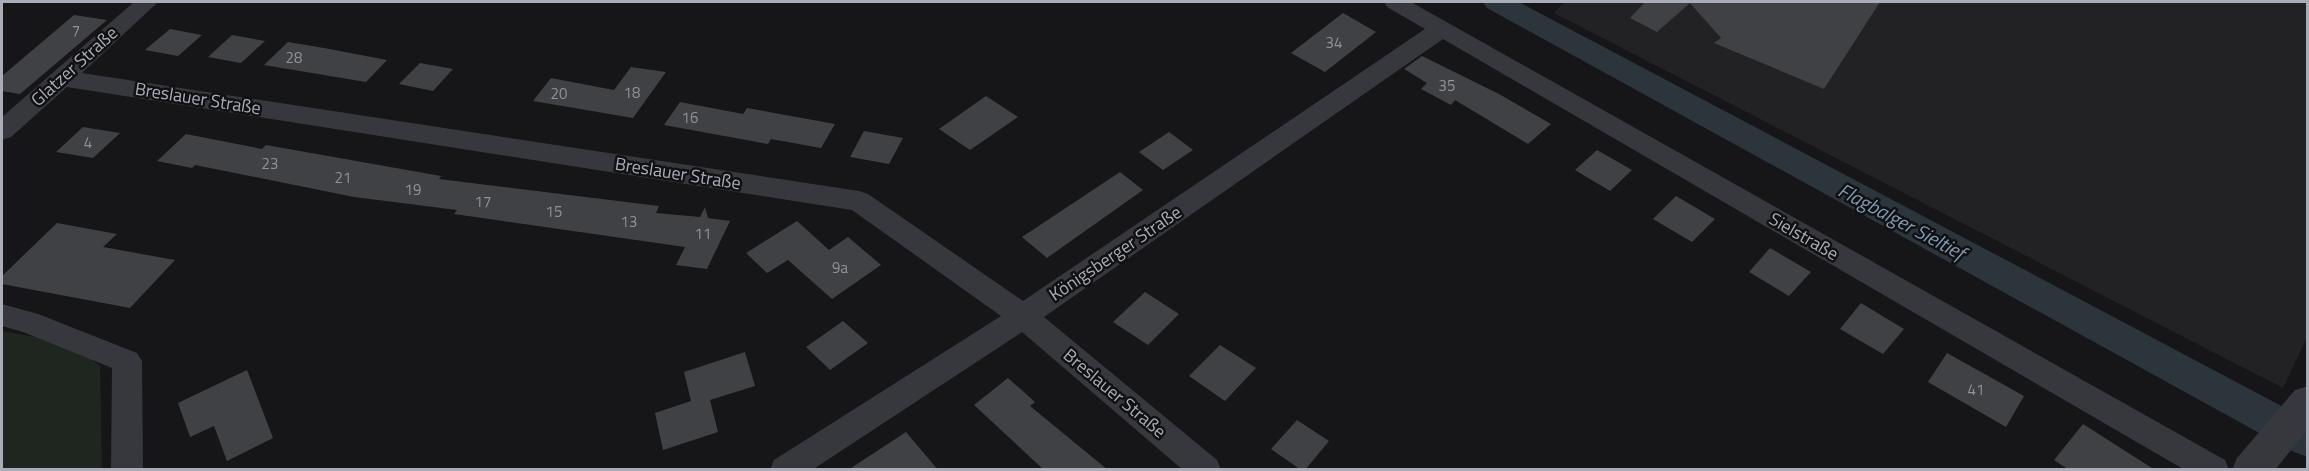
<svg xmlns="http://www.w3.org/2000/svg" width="2309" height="471" font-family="'Titillium Web',sans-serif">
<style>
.built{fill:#222225}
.green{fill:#1e261f}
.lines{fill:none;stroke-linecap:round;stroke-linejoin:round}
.canal{fill:#2c353c;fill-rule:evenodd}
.building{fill:#404145}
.minor{fill:#37383d;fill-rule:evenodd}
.tertiary{fill:#37383d;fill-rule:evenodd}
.labels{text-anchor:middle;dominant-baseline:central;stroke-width:5;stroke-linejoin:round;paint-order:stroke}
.number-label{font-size:15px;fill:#8e929b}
.street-label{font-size:18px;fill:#a8adb8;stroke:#111113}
.water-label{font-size:20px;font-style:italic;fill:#7f9bb3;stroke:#111113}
</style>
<rect width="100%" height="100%" fill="#161618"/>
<!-- built -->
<path class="built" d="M1565,2H2307V337L2283,388L1554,13Z"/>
<!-- green -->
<path class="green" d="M2,331L72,344L100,366L102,469H2Z"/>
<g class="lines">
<!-- canal -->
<path class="canal" d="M1483,2H1519L2308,420V457L2294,452L1487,8Z"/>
</g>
<!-- building -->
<g class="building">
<path d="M1645,2H1880L1824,89L1714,43L1721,38L1690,3L1657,32L1630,18Z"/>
<path d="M1343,13L1376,32L1325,72L1291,53Z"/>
<path d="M74,15L107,20L20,94L2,91V76Z"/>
<path d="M170,29L202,35L178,56L145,50Z"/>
<path d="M232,35L265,41L241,63L208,57Z"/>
<path d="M288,42L324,48L387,60L366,82L264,65Z"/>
<path d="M1422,56L1499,94L1551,124L1528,144L1455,100L1451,105L1421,89L1427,83L1404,69Z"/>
<path d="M420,63L453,69L433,91L399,84Z"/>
<path d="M631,67L666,72L633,118L533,101L551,78L614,90Z"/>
<path d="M986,96L1018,117L970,150L939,129Z"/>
<path d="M680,102L743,114L747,108L835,124L821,148L771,139L768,144L664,125Z"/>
<path d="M83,127L120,133L93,158L56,152Z"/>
<path d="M864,131L903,138L889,164L850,157Z"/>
<path d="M1169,132L1193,150L1163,170L1139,152Z"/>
<path d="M186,134L262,149L266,145L441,176L439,179L659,206L656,213L700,217L705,207L708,218L730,221L707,269L676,265L685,247L454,214L457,210L354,197L195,165L192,168L157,161Z"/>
<path d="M1597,150L1632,170L1610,191L1575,170Z"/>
<path d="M1120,172L1143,190L1047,258L1022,237Z"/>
<path d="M1676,196L1715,219L1692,242L1653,219Z"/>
<path d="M797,221L829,250L848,237L881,265L832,299L788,260L767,273L746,253Z"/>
<path d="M57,223L117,234L103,247L175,260L130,308L2,284V276Z"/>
<path d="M1770,248L1811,272L1789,296L1749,272Z"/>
<path d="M1145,292L1179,314L1148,345L1113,322Z"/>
<path d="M1861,303L1904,329L1883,354L1840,329Z"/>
<path d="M843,321L868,343L830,370L806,347Z"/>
<path d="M1220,345L1256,368L1225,401L1189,376Z"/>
<path d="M745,352L755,386L710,400L718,432L663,450L655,413L691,401L684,372Z"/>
<path d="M1947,353L2024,396L2006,427L1928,382Z"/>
<path d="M247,370L273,438L227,461L214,426L190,437L178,403Z"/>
<path d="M1008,378L1035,402L1030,406L1108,470H1044L974,405Z"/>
<path d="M1297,420L1329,441L1305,470H1301L1271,449Z"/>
<path d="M2083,424L2155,470H2069L2054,460Z"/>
<path d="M906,432L938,470H848Z"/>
</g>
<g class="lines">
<!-- minor -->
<g class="minor">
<path d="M134,2H158L82,73L859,191L868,194L1023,301L1425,29L1387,7L1384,2H1411L2225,460L2229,470H2185L1443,39L1044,317L1217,460L1221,470H1183L1022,332L812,470H770L774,460L1001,316L852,210L67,87L11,137L2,140V117Z"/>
<path d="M2,304L38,314L137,353L142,361L143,470H111L112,368L23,332L2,326Z"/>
</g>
<!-- tertiary -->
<path class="tertiary" d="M2308,386V429L2275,470H2232L2237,458L2295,390Z"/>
</g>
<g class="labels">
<!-- number labels -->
<g class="number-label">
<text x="76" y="30">7</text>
<text x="1334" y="42">34</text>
<text x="294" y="57">28</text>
<text x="1447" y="85">35</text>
<text x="632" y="92">18</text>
<text x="559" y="93">20</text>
<text x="690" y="117">16</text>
<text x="88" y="142">4</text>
<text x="270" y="163">23</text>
<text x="343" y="177">21</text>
<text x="413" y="189">19</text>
<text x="483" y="201">17</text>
<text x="554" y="211">15</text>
<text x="629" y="221">13</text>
<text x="703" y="233">11</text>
<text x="840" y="267">9a</text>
<text x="1976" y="389">41</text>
</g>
<!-- street labels -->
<g class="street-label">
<text transform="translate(74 66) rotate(-42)">Glatzer Straße</text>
<text transform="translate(198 98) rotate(9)">Breslauer Straße</text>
<text transform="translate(678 173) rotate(9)">Breslauer Straße</text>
<text transform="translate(1804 236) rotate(30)">Sielstraße</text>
<text transform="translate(1115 253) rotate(-34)">Königsberger Straße</text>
<text transform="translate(1115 393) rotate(40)">Breslauer Straße</text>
</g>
<!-- water labels -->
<g class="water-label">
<text transform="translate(1902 221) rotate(28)">Flagbalger Sieltief</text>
</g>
</g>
<!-- border -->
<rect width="2309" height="471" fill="none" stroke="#a8adb8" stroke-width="6"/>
</svg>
